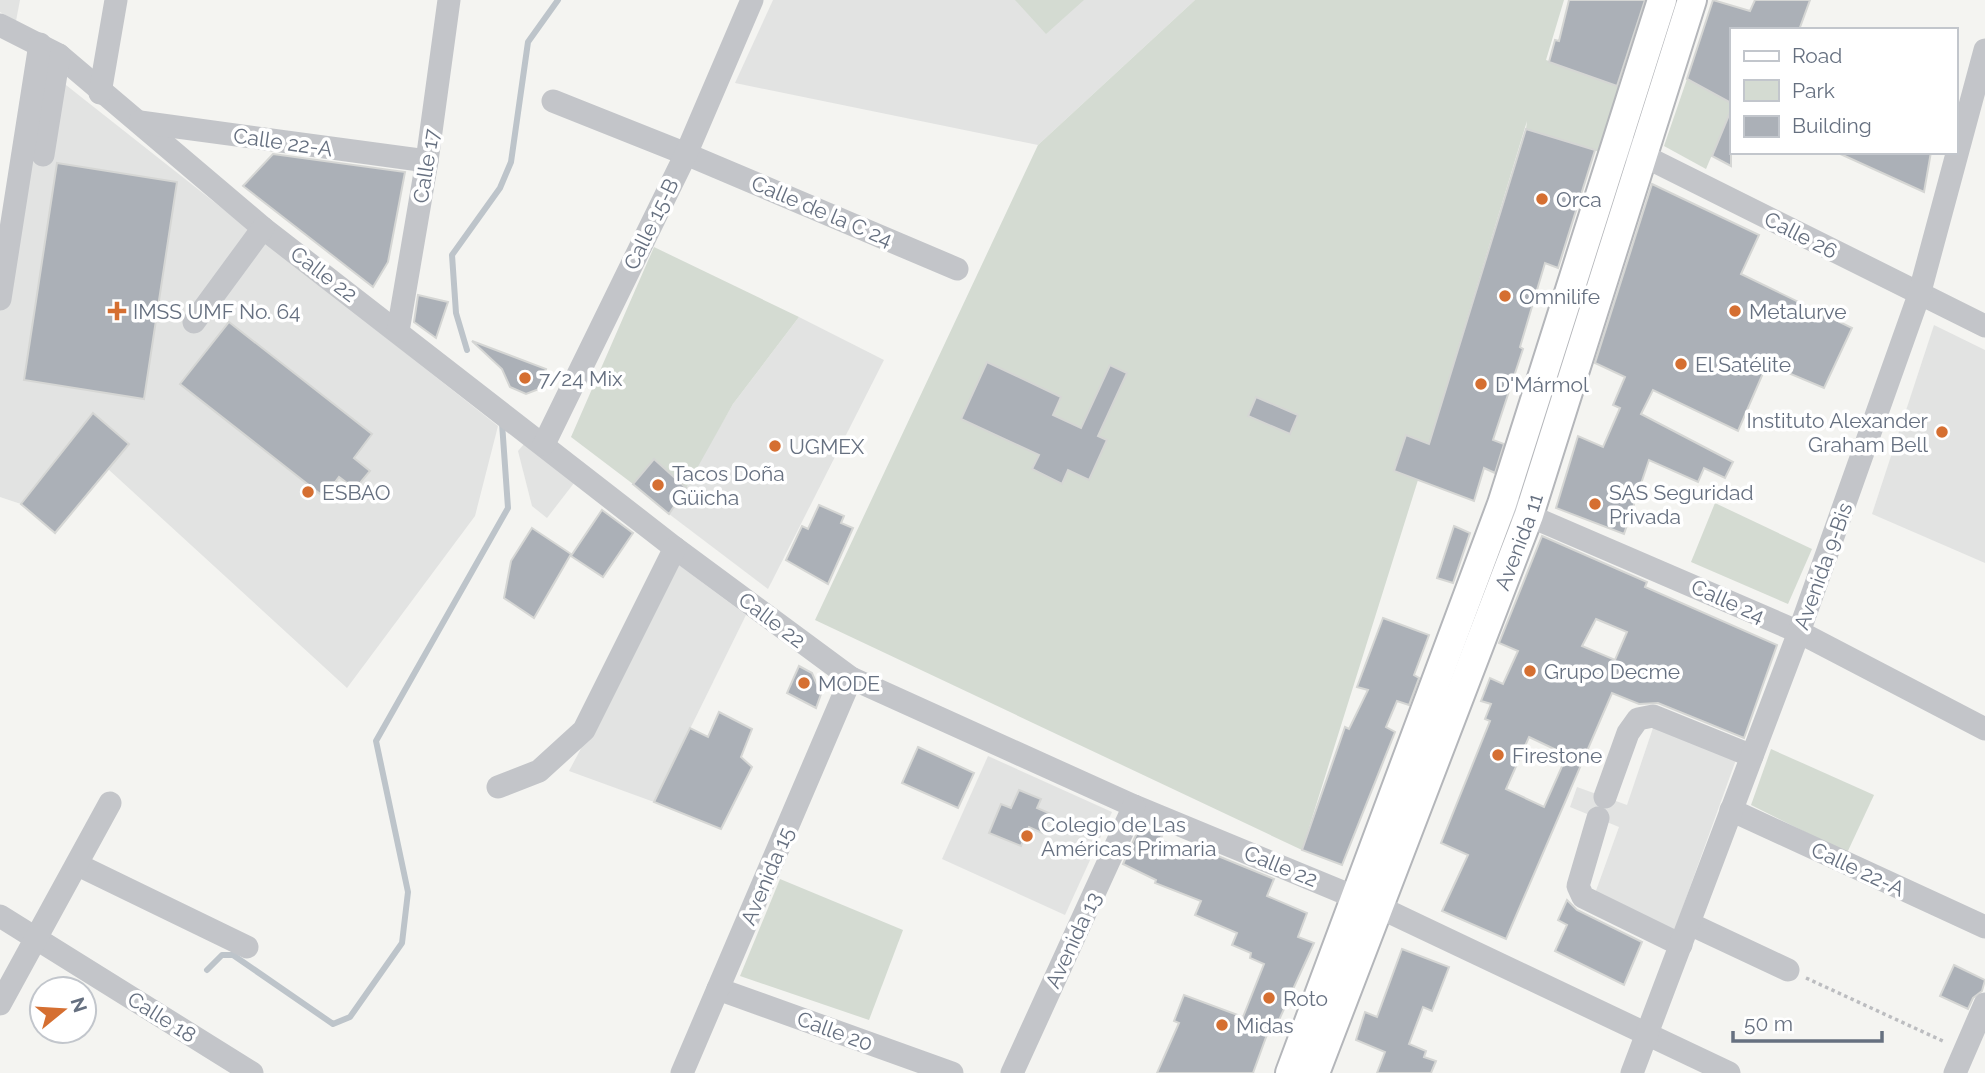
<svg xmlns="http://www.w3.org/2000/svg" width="1985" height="1073" font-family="Raleway,sans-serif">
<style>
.built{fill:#e2e3e2}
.green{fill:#d4dbd2}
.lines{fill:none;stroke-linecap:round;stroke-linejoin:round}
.stream{stroke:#bdc4ca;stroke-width:6}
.building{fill:#abb0b7;stroke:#d5d6d4;stroke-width:2;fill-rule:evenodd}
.major-casing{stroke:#b4b6ba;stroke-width:32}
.path{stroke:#bcbdc0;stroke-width:3.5;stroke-dasharray:3.5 3.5;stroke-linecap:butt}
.minor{stroke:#c3c5c9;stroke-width:23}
.major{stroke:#fff;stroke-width:28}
.poi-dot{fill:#d56f31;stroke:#fff;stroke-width:2.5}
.labels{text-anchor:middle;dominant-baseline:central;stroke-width:7;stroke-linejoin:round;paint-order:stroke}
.street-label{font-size:21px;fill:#667080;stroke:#fff}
.poi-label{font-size:21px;fill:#667080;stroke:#fff;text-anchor:start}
</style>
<rect width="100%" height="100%" fill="#f4f4f1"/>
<!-- built -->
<g class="built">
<path d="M0,0H20L16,21L0,12Z"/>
<path d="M773,0H1195L1038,145L735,83Z"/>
<path d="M33,59L498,426L475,516L347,688L108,469L55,533L21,504L0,497V262Z"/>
<path d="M799,317L884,360L768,589L669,514L733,404Z"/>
<path d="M1934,325L1985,350V563L1872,514Z"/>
<path d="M525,443L574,483L547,518L532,506L518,451Z"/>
<path d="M679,565L746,615L654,802L569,771Z"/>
<path d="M1655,722L1737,757L1672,937L1593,899L1619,827L1570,807L1577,787L1627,805Z"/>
<path d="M988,756L1112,812L1065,915L942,859Z"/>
</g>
<!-- green -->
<g class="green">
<path d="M1015,0H1084L1046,34Z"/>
<path d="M1195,0H1564L1546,60L1623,87L1603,153L1526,129L1527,121L1429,444L1394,471L1418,480L1302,850L815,620L1038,145Z"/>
<path d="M1687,79L1731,103V110L1706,169L1664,146Z"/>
<path d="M654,247L799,317L733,404L686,488L654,460L633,484L571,437Z"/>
<path d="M1715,503L1812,549L1788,604L1691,562Z"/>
<path d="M1771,749L1874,795L1847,853L1751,805Z"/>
<path d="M780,879L903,930L869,1020L740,976Z"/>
</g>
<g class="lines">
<!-- stream -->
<g class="stream">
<path d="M467,350L456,313L452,255L500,188L511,162L528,42L558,0"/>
<path d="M207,970L222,955H233L333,1024L350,1017L402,943L408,892L376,741L508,508L502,423"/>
</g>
</g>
<!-- building -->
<g class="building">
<path d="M1569,0H1645L1617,86L1549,62L1555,40L1559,41Z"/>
<path d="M1713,0L1750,11L1755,0H1810L1799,30H1731V103L1687,79Z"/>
<path d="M1731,110V166L1712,156Z"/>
<path d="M1526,129L1595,150L1558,268L1545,263L1520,347L1523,349L1493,440L1504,444L1495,473L1484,468L1474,501L1394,471L1406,435L1429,444Z"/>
<path d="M1836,152H1931L1924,192Z"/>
<path d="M273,154L405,172L388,262L373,287L243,186Z"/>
<path d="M57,163L177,182L144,399L24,380Z"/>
<path d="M1652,184L1759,235L1741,274L1852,328L1824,388L1767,364L1738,431L1653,390L1641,414L1733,462L1725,478L1704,468L1698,482L1649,460L1624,534L1556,508L1578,436L1603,447L1620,408L1613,405L1625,377L1595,363Z"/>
<path d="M418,295L448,302L436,338L414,322Z"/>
<path d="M229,322L372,434L354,458L370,471L355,489L339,477L324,497L180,384Z"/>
<path d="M472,341L546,369L539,389L526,394L510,387L502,369Z"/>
<path d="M987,362L1061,397L1053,415L1081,428L1110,365L1127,373L1098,436L1107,440L1089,480L1068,470L1062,484L1032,469L1039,455L961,419Z"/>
<path d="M1256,397L1298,415L1290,434L1248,416Z"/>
<path d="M93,413L129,444L55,533L21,504Z"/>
<path d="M654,459L686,488L669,514L633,484Z"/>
<path d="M819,505L844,516L841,523L853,528L828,584L786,560L802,526L808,529Z"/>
<path d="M602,510L633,533L603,577L571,556Z"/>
<path d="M1454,526L1470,533L1453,583L1437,578Z"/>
<path d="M532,528L571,554L534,618L504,598L511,561Z"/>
<path d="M1542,536L1647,582L1645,587L1777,645L1744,738L1658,703L1639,704L1612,693L1506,939L1442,911L1468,855L1441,843L1490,721L1485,719L1491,704L1481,701L1490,678L1503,684L1518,651L1499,643ZM1596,619L1627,632L1615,660L1582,646ZM1529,737L1567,755L1544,807L1506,789Z"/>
<path d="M1383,618L1429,635L1414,675L1419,678L1409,705L1397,701L1386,727L1395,732L1342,865L1302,850L1345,727L1349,729L1368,690L1357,687Z"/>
<path d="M799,666L812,673L821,694L816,708L787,693Z"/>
<path d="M719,712L752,729L741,757L752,767L721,829L654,802L690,728L708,737Z"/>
<path d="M918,747L974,773L958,808L902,783Z"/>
<path d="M1019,790L1041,799L1037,808L1051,814L1042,833L1029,827L1021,846L989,833L1001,804L1011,808Z"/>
<path d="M1140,826L1162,836L1160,840L1193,853L1196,847L1274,879L1267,896L1307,913L1298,937L1314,943L1274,1031L1269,1029L1253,1073H1157L1179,1023L1174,1021L1184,995L1243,1017L1264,964L1250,958L1251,953L1232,945L1237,933L1195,915L1201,901L1155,883L1156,880L1123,864Z"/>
<path d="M1567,900L1577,910L1642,942L1624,985L1555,951L1567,925L1558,920Z"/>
<path d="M1402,949L1449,967L1432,1011L1423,1007L1409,1044L1426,1051L1424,1057L1436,1061L1431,1073H1377L1385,1052L1356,1040L1365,1012L1377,1017Z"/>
<path d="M1954,965L1985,980L1982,991L1973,998L1968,1009L1940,996Z"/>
</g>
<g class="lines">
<defs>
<g id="major">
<path d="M1290,1073L1502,504L1662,0"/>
<path id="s1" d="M1315,1073L1529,515L1692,0"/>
</g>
</defs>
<!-- major casing -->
<use href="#major" class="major-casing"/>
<!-- path -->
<path class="path" d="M1806,978L1945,1042"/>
<!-- minor -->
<g class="minor">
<path d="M0,25L59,55L263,228L675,548L851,678L1134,806L1381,908L1729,1073"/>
<path d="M100,93L116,0"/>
<path d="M553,101L686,154L957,269"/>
<path d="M140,122L427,161"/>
<path d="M1628,148L1985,326"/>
<path d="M43,155L59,55"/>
<path d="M0,299L40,44"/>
<path d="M194,322L263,228"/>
<path d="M398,331L427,161L449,0"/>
<path d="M544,444L686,154L752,0"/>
<path d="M1502,504L1799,632L1985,729"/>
<path d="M498,787L539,771L584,730L675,548"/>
<path d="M1605,797L1628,733L1638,719L1653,716L1752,756"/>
<path d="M1731,810L1985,927"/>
<path d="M1598,818L1578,886L1583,897L1681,945"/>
<path d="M78,865L247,947"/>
<path d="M0,916L252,1073"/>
<path d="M1690,924L1788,970"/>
<path d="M718,989L952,1073"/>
<path d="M0,1004L110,803"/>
<path d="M682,1073L851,678"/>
<path d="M1012,1073L1134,806"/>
<path d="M1632,1073L1799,632L1919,295L1985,50"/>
<path d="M1955,1073L1985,1004"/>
</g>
<!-- major -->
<use href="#major" class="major"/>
</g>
<!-- markers -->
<g class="poi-dot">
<circle cx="1542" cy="199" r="7"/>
<circle cx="1505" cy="296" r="7"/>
<path d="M113.5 300.5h7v7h7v7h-7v7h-7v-7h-7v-7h7z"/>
<circle cx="1735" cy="311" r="7"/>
<circle cx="1681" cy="364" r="7"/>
<circle cx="525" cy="378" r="7"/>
<circle cx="1481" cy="384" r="7"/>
<circle cx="1942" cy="432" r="7"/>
<circle cx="775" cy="446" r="7"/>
<circle cx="658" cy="485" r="7"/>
<circle cx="308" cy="492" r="7"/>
<circle cx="1595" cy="504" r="7"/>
<circle cx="1530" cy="671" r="7"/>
<circle cx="804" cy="683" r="7"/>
<circle cx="1498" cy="755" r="7"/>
<circle cx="1027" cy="836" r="7"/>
<circle cx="1269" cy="998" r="7"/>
<circle cx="1222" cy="1025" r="7"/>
</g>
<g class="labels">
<!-- street labels -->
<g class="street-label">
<text transform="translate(283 142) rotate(8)">Calle 22-A</text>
<text transform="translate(426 166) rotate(-81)">Calle 17</text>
<text transform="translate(822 211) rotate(23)">Calle de la C 24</text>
<text transform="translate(651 224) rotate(-64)">Calle 15-B</text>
<text transform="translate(1801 235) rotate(27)">Calle 26</text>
<text transform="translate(324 274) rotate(37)">Calle 22</text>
<text stroke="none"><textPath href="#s1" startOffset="569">Avenida 11</textPath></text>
<text transform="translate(1823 566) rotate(-70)">Avenida 9-Bis</text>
<text transform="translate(1728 601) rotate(24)">Calle 24</text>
<text transform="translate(772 620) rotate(37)">Calle 22</text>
<text transform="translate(1281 866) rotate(22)">Calle 22</text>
<text transform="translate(1858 869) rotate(25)">Calle 22-A</text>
<text transform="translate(767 876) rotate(-67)">Avenida 15</text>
<text transform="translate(1073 940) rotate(-65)">Avenida 13</text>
<text transform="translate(162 1017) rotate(32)">Calle 18</text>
<text transform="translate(835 1031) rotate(20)">Calle 20</text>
</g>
<!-- poi labels -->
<g class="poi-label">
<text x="1556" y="199">Orca</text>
<text x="1519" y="296">Omnilife</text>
<text x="133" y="311">IMSS UMF No. 64</text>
<text x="1749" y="311">Metalurve</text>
<text x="1695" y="364">El Satélite</text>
<text x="539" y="378">7/24 Mix</text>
<text x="1495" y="384">D'Mármol</text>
<text x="1928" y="420" text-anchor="end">Instituto Alexander<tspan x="1928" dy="24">Graham Bell</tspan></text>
<text x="789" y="446">UGMEX</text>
<text x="672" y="473">Tacos Doña<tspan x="672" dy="24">Güicha</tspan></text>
<text x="322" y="492">ESBAO</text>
<text x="1609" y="492">SAS Seguridad<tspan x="1609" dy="24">Privada</tspan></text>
<text x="1544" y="671">Grupo Decme</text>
<text x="818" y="683">MODE</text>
<text x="1512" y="755">Firestone</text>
<text x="1041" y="824">Colegio de Las<tspan x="1041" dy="24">Américas Primaria</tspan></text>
<text x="1283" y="998">Roto</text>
<text x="1236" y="1025">Midas</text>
</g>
</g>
<!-- legend -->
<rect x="1730" y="28" width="228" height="126" fill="#ffffff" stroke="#c2c6cc" stroke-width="2"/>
<rect x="1744" y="51" width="35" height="10" fill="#ffffff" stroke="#c2c6cc" stroke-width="2"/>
<text x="1792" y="63" font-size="21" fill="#667080">Road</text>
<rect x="1744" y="80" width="35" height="21" fill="#d4dbd2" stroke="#c2c6cc" stroke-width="2"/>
<text x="1792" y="98" font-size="21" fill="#667080">Park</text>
<rect x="1744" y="116" width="35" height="21" fill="#abb0b7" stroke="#c2c6cc" stroke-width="2"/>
<text x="1792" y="133" font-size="21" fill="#667080">Building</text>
<!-- north arrow -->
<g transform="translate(63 1010) rotate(72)"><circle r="33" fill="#ffffff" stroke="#c2c6cc" stroke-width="2"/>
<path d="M0-5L12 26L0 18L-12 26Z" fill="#d56f31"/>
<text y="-10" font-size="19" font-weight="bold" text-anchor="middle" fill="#667080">N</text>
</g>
<!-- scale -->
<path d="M1733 1031v10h149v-10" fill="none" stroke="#667080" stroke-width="3.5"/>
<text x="1744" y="1031" font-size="21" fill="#667080" stroke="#ffffff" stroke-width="5" paint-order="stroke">50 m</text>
</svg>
